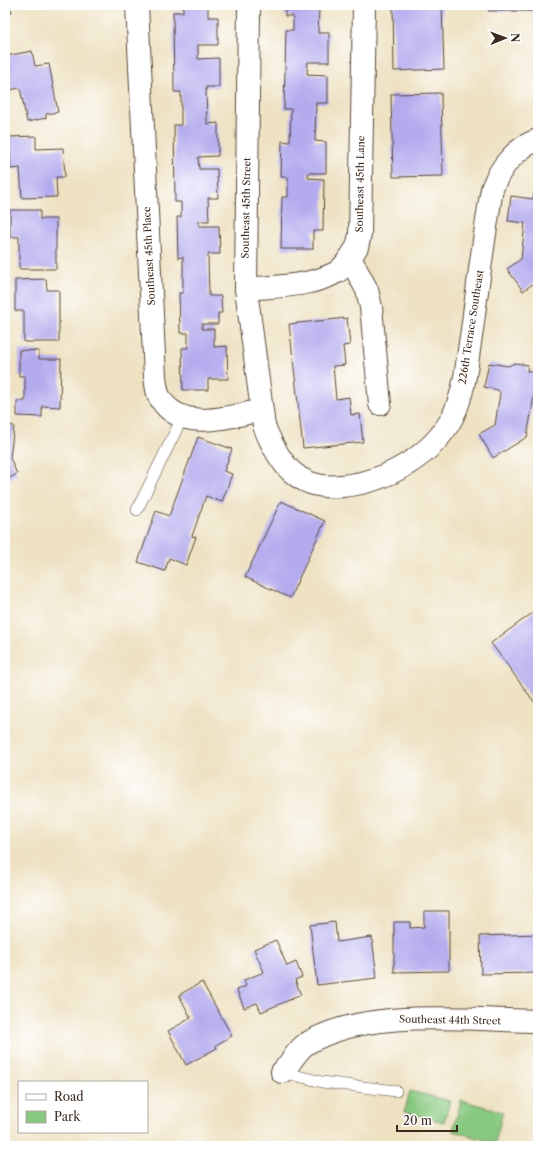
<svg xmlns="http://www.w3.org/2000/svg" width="543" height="1151" font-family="'Libre Caslon Text',serif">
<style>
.green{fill:#88c980;stroke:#627a4f}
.building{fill:#b4abee}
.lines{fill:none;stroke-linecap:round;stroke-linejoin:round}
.lane-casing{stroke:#564637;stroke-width:12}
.street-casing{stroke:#564637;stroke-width:24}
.lane{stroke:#fff;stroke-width:11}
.street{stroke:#fff;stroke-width:22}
.labels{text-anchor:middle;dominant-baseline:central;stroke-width:4;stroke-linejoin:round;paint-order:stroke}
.street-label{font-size:10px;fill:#3b2a1e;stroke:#fff}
</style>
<rect width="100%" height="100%" fill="#fff"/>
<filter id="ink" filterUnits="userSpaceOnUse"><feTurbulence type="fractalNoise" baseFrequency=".025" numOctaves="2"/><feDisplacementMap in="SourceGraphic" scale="8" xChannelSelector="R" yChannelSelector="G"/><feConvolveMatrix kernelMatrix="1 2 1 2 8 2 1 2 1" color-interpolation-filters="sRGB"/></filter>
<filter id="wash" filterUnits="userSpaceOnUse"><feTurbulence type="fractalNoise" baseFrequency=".012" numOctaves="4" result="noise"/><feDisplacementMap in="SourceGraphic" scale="16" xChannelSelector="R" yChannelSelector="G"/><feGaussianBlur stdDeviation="0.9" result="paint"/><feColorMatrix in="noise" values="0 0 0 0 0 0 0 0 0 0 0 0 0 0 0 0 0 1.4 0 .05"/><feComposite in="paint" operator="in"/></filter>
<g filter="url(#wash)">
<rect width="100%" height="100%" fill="#eee2c3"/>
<!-- green -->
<g class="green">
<path d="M410,1091L450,1101L444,1122L404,1112Z"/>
<path d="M461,1100L503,1112L495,1143L453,1131Z"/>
</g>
<g id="blocks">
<!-- building -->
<g class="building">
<path d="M5,5H9L12,12L5,16Z"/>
<path d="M183,5H208V17H218V45H198V59L219,58V87H206L207,124L218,123V156L198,157L199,169H217L218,198H208L209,221H199V226H219L220,254H208L209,296H221L222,313H218V324H202V329H214V347L227,346L228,379H208V390H183L182,348H188V333H180L179,293H183V257L178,258L177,217H181V202H175L174,125H181V92H174L173,12H183Z"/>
<path d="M285,5H330V8H319L318,33H329V62H308L307,74L328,75V103H316L315,141L326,142V173H308V178L324,179L323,231H313V249H281L282,197H288V177H281L282,141L290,142L291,109H284L286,30H293V16H285Z"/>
<path d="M393,5H442L444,69L394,71Z"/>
<rect x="489" y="5" width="49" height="6"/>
<path d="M32,51L35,66L49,64L58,112L46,114V118L27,122L20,88L5,91V68H8L6,56Z"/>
<path d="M441,93L443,176L393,177L391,94Z"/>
<path d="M36,136V149L63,148L65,177H56L57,197L22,198L20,168L11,169L9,137Z"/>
<path d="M534,193H538V280L523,291L507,269L521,259L525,223L508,221L511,196L533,199Z"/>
<path d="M10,210H40V219H56V269H19V237H10Z"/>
<path d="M46,279L47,290H59V342H24V311H15V280Z"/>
<path d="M347,318L350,345L343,346L345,365L333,366L336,399L349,397L351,415L360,414L363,442L303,448L289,324Z"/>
<path d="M19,350L39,351V359H61L60,407L42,406V417L17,416V401H25V376H19Z"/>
<path d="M489,363L508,366L515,363L528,365L527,371L538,373L527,437L493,458L479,434L495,425L500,393L498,390L484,387Z"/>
<path d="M5,425L14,426L10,458L17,474L5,480Z"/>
<path d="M198,437L232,449L224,471L232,474L222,502L206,496L192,536L196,537L186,565L169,558L165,571L138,562L156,511L169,516Z"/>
<path d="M281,501L325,521L290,598L245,577Z"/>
<path d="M538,609V700L535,703L491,643Z"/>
<path d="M424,911H449V971L394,972V922H410V928L424,927Z"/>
<path d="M335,922L337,942L372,937L377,978L317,985L310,925Z"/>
<path d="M538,934V973L481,974L480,936Z"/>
<path d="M276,940L287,966L296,962L302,977L295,980L301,995L261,1012L257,1003L244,1008L237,990L246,986L244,980L264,972L254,949Z"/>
<path d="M202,982L232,1036L216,1045L217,1048L186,1065L168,1031L191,1018L179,995Z"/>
</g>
</g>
</g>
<g filter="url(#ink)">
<use href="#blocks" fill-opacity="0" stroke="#564637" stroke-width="1"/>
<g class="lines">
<defs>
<g id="lane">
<path d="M137,510L183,416"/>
<path d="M282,1072L322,1082L396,1091"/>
</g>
<g id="street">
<path d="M137,5L155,376C156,383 156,391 160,398C180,433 230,417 261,410"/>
<path d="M249,5L246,289L264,426C279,463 297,491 342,486C386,482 433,456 453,416C466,389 467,359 472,330C478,283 484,236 492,189C499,169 516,147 538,140"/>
<path d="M364,5L360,235L357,247L350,258L367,290L371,307L380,404"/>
<path d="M246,289C276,286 310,287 337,272C342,269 346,263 350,258"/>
<path d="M282,1072C290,1064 297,1050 306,1044C366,1007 469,1020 538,1021"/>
</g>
</defs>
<!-- lane casing -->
<use href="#lane" class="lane-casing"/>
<!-- street casing -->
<use href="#street" class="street-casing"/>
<!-- lane -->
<use href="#lane" class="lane"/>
<!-- street -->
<use href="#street" class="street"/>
</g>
</g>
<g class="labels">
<!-- street labels -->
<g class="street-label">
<text transform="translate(360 184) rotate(-89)">Southeast 45th Lane</text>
<text transform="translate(246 208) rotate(-89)">Southeast 45th Street</text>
<text transform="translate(149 256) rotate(-93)">Southeast 45th Place</text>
<text transform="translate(471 327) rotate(-81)">226th Terrace Southeast</text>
<text transform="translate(450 1020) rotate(1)">Southeast 44th Street</text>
</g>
</g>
<!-- margin -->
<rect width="543" height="1151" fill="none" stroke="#fff" stroke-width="20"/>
<!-- legend -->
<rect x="18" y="1081" width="130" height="52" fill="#ffffff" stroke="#b1aaa5"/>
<rect x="26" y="1094" width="20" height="6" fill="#ffffff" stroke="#b1aaa5"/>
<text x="54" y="1101" font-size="12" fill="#3b2a1e">Road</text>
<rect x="26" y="1111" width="20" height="12" fill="#88c980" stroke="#b1aaa5"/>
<text x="54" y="1121" font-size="12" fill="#3b2a1e">Park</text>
<!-- north arrow -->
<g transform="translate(505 38) rotate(89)" stroke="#ffffff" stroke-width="3" paint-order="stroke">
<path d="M0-3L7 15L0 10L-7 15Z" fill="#3b2a1e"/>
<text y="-6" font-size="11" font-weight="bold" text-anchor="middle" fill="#3b2a1e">N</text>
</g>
<!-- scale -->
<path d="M397 1125v6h60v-6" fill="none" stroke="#3b2a1e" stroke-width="2"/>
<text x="403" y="1125" font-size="12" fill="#3b2a1e" stroke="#ffffff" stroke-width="3" paint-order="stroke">20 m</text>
</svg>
